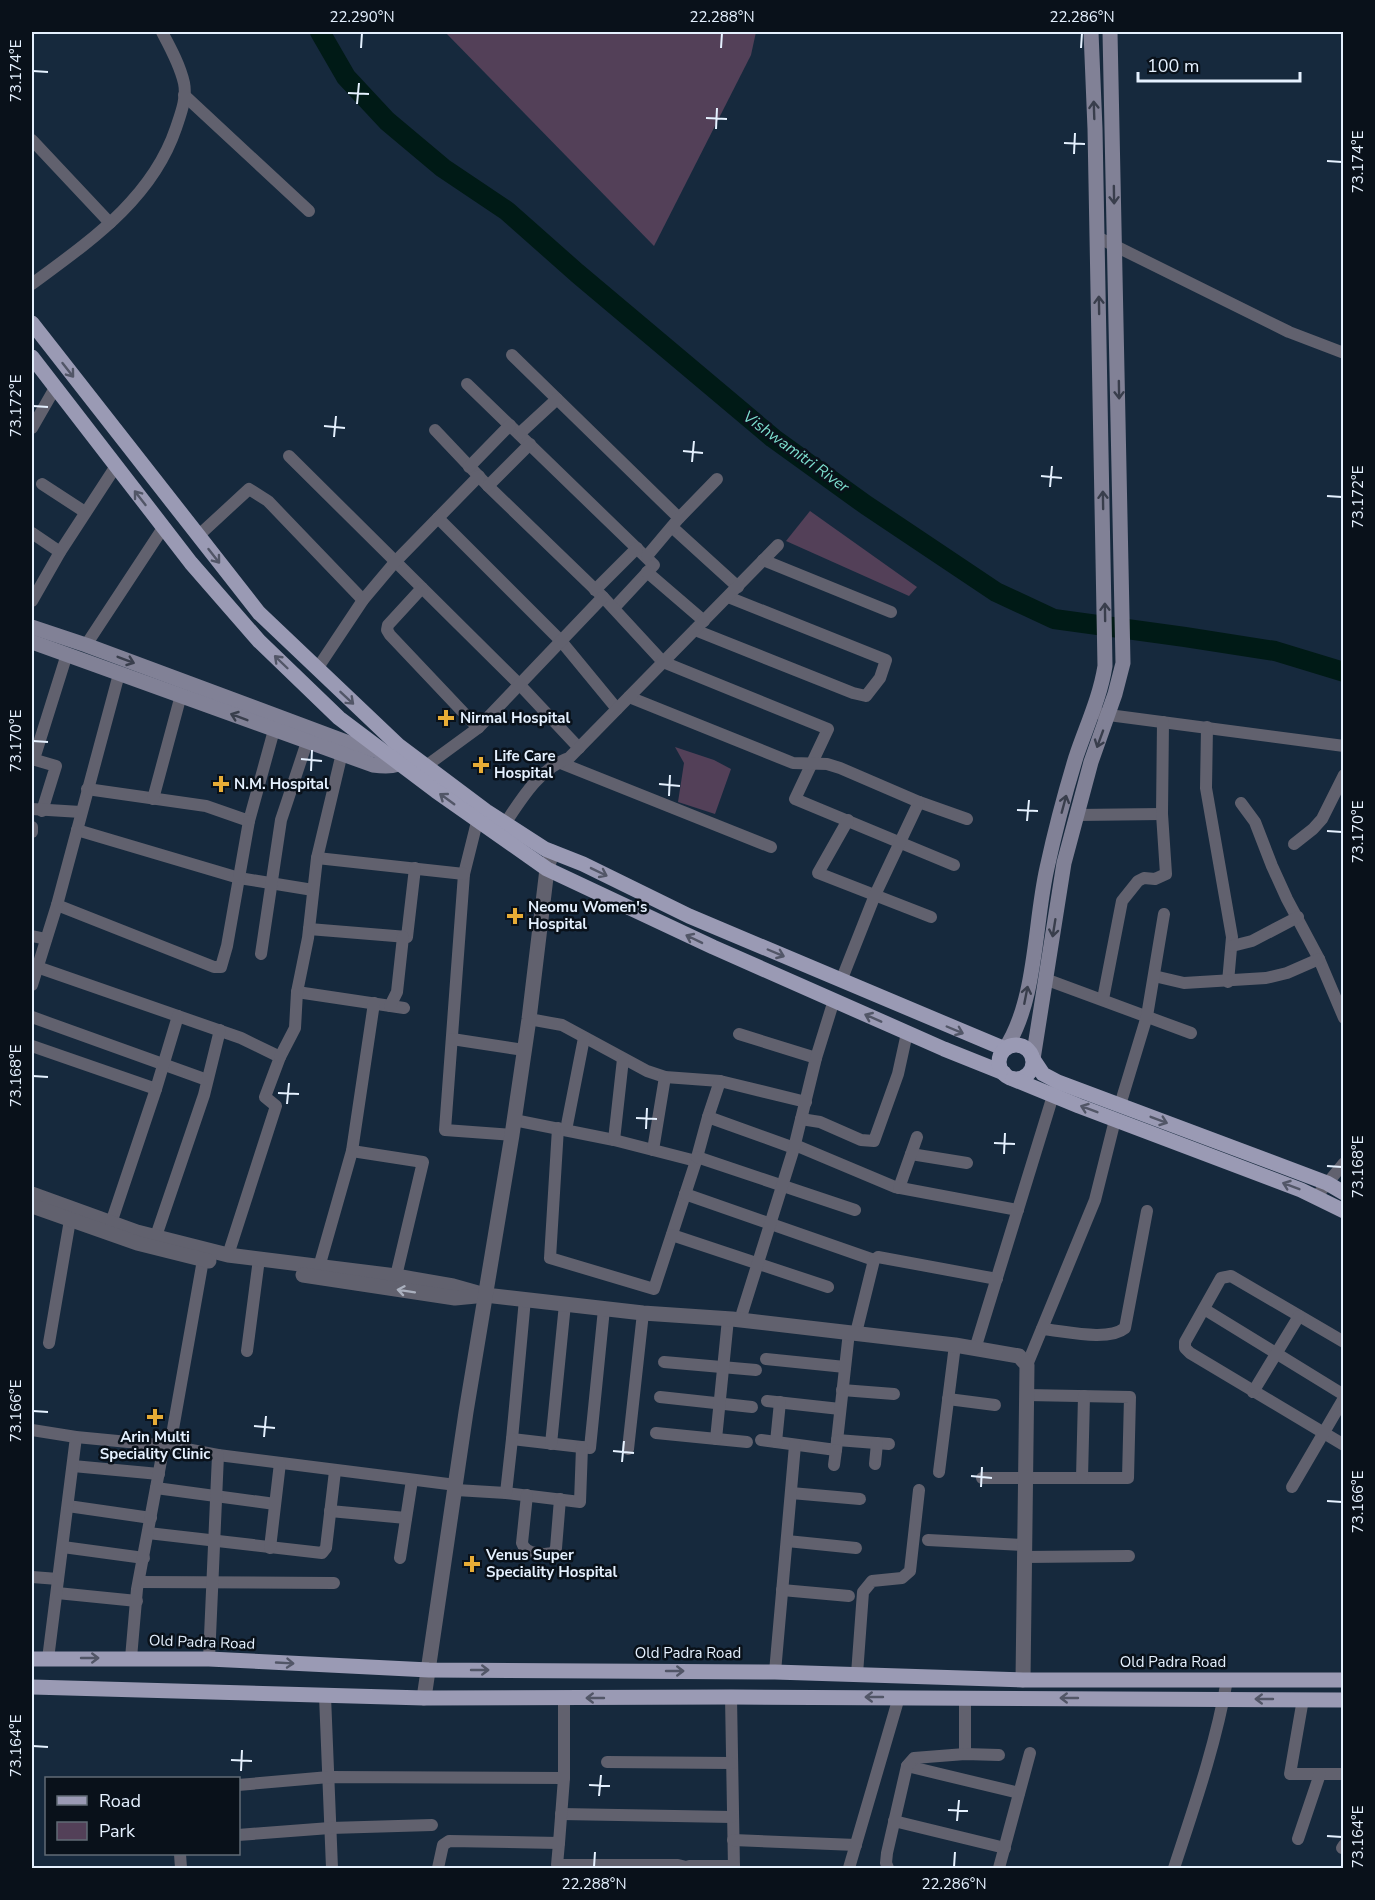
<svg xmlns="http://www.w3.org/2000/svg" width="1375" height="1900" font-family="'Nunito Sans',sans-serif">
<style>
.green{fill:#534058}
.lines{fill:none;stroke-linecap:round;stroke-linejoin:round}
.river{stroke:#001a16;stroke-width:20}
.minor{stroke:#61616e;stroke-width:12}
.tertiary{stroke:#61616e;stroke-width:15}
.secondary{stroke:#818196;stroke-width:15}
.primary{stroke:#9a9ab4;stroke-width:15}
.oneway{stroke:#393e4c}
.oneway2{stroke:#525667}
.oneway3{stroke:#aab0be}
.ticks{fill:none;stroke:#e5f1ff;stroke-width:2}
.poi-dot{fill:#e7ac36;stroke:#09111a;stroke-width:2}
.labels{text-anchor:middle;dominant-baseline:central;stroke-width:5;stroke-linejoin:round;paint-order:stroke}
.poi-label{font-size:15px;font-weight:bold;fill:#e5f1ff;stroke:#09111a;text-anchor:start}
.street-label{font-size:15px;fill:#e5f1ff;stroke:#09111a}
.water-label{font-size:16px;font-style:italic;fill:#7ddfcf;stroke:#09111a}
.neatline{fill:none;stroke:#e5f1ff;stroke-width:2}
.ticks-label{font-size:15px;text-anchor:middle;fill:#e5f1ff}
</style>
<rect width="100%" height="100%" fill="#16293d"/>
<!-- green -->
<g class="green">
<path d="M445,32H756L751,55L654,246Z"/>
<path d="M810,511L917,587L909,596L786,541Z"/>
<path d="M675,747L714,760L731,769L715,814L678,802L684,763Z"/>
</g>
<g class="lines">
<!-- river -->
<path class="river" d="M320,32L346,77L387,121L443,168L507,211L577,273L773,438L866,505L996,592L1054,619L1185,637L1275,651L1344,672"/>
<!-- minor -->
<g class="minor">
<path d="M184,95L309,211"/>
<path d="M32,140L110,223"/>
<path d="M1097,237L1289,332L1344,353"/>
<path d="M32,284C90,241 152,199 176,128C181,113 187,98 184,83C180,65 170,47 162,32"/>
<path d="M512,355L679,518"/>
<path d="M467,384L654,565L614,608"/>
<path d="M32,428L55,388"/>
<path d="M435,430L488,486L603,597L663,662L828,729L795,799L954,865"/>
<path d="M519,434L557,399"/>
<path d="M289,456L519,684L579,748"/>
<path d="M469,467L510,425"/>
<path d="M42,484L85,512"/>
<path d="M488,486L530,444"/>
<path d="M438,518L561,641L617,709"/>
<path d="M672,527L738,587"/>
<path d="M32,533L60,552"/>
<path d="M198,536L249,489L268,501L363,600"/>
<path d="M647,556L679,518L717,479"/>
<path d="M763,560L891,612"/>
<path d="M647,572L704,621"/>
<path d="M422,588L388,625L387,630L390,635L478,728"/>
<path d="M595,590L637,548"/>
<path d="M32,601L60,552L116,466"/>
<path d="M695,630L853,693L866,696L880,678L886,660L728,597"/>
<path d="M86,645L163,528"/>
<path d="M317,669L363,600L395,562L479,476"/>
<path d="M629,697L793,763L827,764L840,768L919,802L967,819"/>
<path d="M1101,714L1344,746"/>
<path d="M1207,727L1206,788L1232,937L1228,982"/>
<path d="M32,759L56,766L42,811"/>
<path d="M34,759L67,654"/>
<path d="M558,762L771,847"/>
<path d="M426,766L478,728L603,597"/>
<path d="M87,789L206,806L249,821L274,730"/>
<path d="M153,799L181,695"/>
<path d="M1241,803L1255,822L1272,866L1287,899L1319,959L1344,1018"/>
<path d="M32,809L81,812"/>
<path d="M1077,815L1162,814"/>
<path d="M848,820L818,873L931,917"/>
<path d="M477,822L464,874L445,1130L512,1135"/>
<path d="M32,827V832"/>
<path d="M77,830L239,878L313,890"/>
<path d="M500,831C518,805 537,769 569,758L778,545"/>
<path d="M1294,844L1313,829L1322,819L1344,775"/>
<path d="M317,858L464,874"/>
<path d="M57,905L214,967H221L227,946L249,821"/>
<path d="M309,929L407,937L415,868"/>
<path d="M32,936L46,939"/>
<path d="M1232,946L1252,941L1298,917"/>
<path d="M261,954L281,820L307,742"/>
<path d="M37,967L241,1038L280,1057L265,1097L276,1106L228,1255"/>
<path d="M1154,976L1184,983L1266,978L1287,973L1319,959"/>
<path d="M1045,979L1191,1033"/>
<path d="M841,981L875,895L919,802"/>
<path d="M32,985L57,905L119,674"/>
<path d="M297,992L404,1008"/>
<path d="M1103,999L1122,901L1138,881L1144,878L1155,879L1166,874L1162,814L1163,722"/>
<path d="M390,1006L397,992L403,937"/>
<path d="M32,1017L207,1080"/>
<path d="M529,1019L562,1025L647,1071L665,1077L720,1081L806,1102"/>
<path d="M739,1034L816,1058"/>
<path d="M452,1039L524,1050"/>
<path d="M32,1046L156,1089"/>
<path d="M280,1057L295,1028L297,992L308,938L317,858L342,753"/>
<path d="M1120,1105L1147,1016L1164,914"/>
<path d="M708,1117L720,1081"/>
<path d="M801,1119L820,1122L861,1140L874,1141L898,1074L907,1033"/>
<path d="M514,1120L614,1140L696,1161L708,1117L794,1148"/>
<path d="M558,1128L550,1258L654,1289L696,1161"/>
<path d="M566,1130L584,1038"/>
<path d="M614,1140L623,1059"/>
<path d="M795,1145L895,1187L1018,1210"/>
<path d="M653,1150L665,1077"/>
<path d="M352,1151L423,1162L396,1276"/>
<path d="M911,1154L967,1163"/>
<path d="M697,1157L855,1210"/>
<path d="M899,1188L917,1137"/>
<path d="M685,1194L874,1260"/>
<path d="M1316,1197L1344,1163"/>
<path d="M111,1223L156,1089L178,1016"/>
<path d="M672,1235L828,1287"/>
<path d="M156,1236L204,1095L220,1030"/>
<path d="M319,1267L352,1151L374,1003"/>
<path d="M525,1299L512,1439L590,1448L604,1309"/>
<path d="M1204,1309L1344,1395"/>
<path d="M740,1320L794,1148L816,1058L834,1000"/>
<path d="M1042,1329C1065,1331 1108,1342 1125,1328L1147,1211"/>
<path d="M856,1333L874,1260L878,1257L997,1279"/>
<path d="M1344,1342L1231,1276L1221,1278L1185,1342V1348L1190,1353L1344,1445"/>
<path d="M49,1343L70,1220"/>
<path d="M975,1349L1055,1089"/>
<path d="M247,1351L259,1259"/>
<path d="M766,1359L845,1367"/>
<path d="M664,1362L756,1370"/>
<path d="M1027,1365L1095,1200L1115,1120"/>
<path d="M842,1390L894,1394"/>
<path d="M1253,1392L1299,1316"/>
<path d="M660,1397L752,1407"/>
<path d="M948,1399L995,1405"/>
<path d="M767,1401L840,1409"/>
<path d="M32,1430L76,1437L170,1446L218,1455L456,1485"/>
<path d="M656,1433L747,1442"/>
<path d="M716,1439L728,1319"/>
<path d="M761,1440L836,1450L849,1332"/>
<path d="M837,1440L889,1444"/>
<path d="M776,1442L780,1402"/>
<path d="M551,1444L565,1304"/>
<path d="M170,1446L203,1260"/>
<path d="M628,1449L643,1313"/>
<path d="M875,1464L877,1443"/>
<path d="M834,1465L836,1450"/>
<path d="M73,1466L159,1474"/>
<path d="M939,1472L955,1345"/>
<path d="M982,1478H1128L1130,1397L1027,1395"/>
<path d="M1082,1478L1084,1396"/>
<path d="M1292,1487L1344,1398"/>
<path d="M156,1488L275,1504"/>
<path d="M456,1490L506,1493L580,1502L582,1447"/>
<path d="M506,1493L512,1439"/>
<path d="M791,1493L860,1499"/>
<path d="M527,1495L522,1543C525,1554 543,1555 553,1553L556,1548L560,1499"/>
<path d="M68,1506L151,1518"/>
<path d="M330,1511L406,1518"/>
<path d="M148,1533L322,1553L326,1548L335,1471"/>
<path d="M928,1540L1025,1545"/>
<path d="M787,1541L856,1548"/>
<path d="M63,1547L144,1558"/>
<path d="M270,1548L280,1463"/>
<path d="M1024,1557L1129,1556"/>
<path d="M400,1558L412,1480"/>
<path d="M32,1577L58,1579"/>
<path d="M139,1582L334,1583"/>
<path d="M782,1590L849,1596"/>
<path d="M57,1593L137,1601"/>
<path d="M131,1658L137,1589L164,1445"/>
<path d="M48,1659L76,1437"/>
<path d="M209,1659L218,1455"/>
<path d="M775,1672L795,1445"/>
<path d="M857,1674L863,1592L872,1581L902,1578L910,1571L919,1490"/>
<path d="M325,1696L332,1868"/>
<path d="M731,1697L734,1868"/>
<path d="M1303,1699L1290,1774H1344"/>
<path d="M965,1754V1697"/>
<path d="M607,1762L732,1763"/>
<path d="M907,1766L1019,1793"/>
<path d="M238,1785L329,1777L564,1778"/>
<path d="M561,1814L732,1817"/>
<path d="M894,1821L1005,1848"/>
<path d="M238,1835L330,1828L432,1825"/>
<path d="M1298,1839L1320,1774"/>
<path d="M733,1840L856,1845"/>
<path d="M559,1843L557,1865H678L691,1868"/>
<path d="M1342,1848L1344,1845"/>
<path d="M180,1854L181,1868"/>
<path d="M689,1866H734"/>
<path d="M438,1868L443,1845L449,1841L559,1843L564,1778V1698"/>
<path d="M849,1868L899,1697"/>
<path d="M888,1868L886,1863L887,1853L907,1766L914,1758L965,1754L999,1755"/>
<path d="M999,1868L1030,1753"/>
<path d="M1174,1868C1194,1807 1216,1744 1227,1680"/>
</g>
<!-- tertiary -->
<g class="tertiary">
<path d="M32,1194L137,1232L228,1255L396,1276L453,1286L485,1295L643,1313L732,1319L955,1345L1019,1356L1027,1365L1023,1680"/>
<path d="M32,1206L137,1243L209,1261"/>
<path d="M303,1275L455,1298L476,1296"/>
<path d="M424,1698L466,1412L512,1135L529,1019L547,869L552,852"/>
</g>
<!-- secondary -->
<g class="secondary">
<path d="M32,627L86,645L349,743L385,753"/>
<path d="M32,642L373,765C387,767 398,767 409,758"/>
<path d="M1005,1049C1037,1000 1034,925 1047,868C1055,831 1065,793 1076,757C1086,727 1100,698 1105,666L1095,129L1091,32"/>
<path d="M1033,1059L1064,863L1091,762L1115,694L1123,663L1110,32"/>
</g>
<!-- primary -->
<g class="primary">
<path d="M32,323L259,613L398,745L486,811L545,849L583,864L689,916L1005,1049"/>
<path d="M32,357L191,563L259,641L339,718L436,791L547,869L713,947L944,1049L1004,1073"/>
<circle cx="1016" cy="1062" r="17"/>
<path d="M1033,1059L1043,1074L1058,1082L1327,1183L1344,1193"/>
<path d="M1013,1079L1079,1106L1301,1190L1344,1211"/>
<path d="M32,1659H209L429,1670L775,1672L1023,1680H1344"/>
<path d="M32,1687L424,1698L731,1697L1344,1700"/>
</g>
</g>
<!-- one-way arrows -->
<defs><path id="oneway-shaft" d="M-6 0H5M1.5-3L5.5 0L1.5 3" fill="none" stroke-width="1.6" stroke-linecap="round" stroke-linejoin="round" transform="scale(1.5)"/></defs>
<g class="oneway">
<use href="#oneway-shaft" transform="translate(1094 110) rotate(-92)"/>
<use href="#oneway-shaft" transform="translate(1114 195) rotate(89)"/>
<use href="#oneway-shaft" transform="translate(1099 305) rotate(-91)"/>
<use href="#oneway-shaft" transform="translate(1119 390) rotate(89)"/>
<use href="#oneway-shaft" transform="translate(1103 500) rotate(-91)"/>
<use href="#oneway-shaft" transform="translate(1105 612) rotate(-91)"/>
<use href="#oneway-shaft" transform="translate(126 660) rotate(21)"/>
<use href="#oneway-shaft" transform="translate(239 717) rotate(-159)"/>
<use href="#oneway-shaft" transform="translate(1100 739) rotate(110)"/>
<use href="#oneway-shaft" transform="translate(1064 804) rotate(-75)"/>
<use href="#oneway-shaft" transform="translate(1054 928) rotate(99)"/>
<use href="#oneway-shaft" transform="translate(1026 995) rotate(-79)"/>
</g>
<g class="oneway2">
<use href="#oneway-shaft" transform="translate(68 370) rotate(52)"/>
<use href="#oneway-shaft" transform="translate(140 498) rotate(-128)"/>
<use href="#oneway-shaft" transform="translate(214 556) rotate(52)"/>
<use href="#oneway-shaft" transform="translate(281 662) rotate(-136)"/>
<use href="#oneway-shaft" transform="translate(347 698) rotate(43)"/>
<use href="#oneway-shaft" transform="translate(447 799) rotate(-144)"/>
<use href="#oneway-shaft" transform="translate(599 872) rotate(26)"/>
<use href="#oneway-shaft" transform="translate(694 939) rotate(-154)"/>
<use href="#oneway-shaft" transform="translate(776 953) rotate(23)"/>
<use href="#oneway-shaft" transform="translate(873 1018) rotate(-156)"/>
<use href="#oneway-shaft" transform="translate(955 1030) rotate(23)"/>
<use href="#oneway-shaft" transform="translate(1089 1109) rotate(-159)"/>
<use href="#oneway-shaft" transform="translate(1159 1120) rotate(21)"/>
<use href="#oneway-shaft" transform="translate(1291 1186) rotate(-159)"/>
<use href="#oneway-shaft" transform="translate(90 1658)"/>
<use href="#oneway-shaft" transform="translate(285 1663) rotate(3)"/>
<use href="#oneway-shaft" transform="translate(480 1670)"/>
<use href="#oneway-shaft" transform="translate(675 1671)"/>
<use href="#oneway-shaft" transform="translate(874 1697) rotate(-180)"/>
<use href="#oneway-shaft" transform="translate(595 1698) rotate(180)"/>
<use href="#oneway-shaft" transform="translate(1069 1698) rotate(-180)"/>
<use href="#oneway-shaft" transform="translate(1264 1699) rotate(-180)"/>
</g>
<use class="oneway3" href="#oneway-shaft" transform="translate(406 1291) rotate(-171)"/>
<!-- ticks -->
<path class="ticks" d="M361,48L362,33M721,48L722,33M1081,48L1082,33M33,71L48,72M348,93L369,94M357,104L359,83M706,118L727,119M716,129L717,108M1064,143L1085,144M1074,154L1075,133M1327,161L1342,162M33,406L48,407M324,426L345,428M334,437L336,416M683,451L703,453M692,462L694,441M1041,476L1062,478M1050,487L1052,466M1327,496L1342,497M33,741L48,742M301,759L322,761M311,771L312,750M659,784L680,786M669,796L670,775M1017,810L1038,811M1027,821L1029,800M1327,831L1342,832M33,1076L48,1077M278,1093L299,1094M287,1104L289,1083M636,1118L657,1119M646,1129L647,1108M994,1143L1015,1144M1004,1154L1005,1133M1327,1166L1342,1167M33,1411L48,1412M254,1426L275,1428M264,1437L266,1416M613,1451L634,1453M622,1462L624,1441M971,1476L992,1478M981,1487L982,1467M1327,1501L1342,1502M33,1746L48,1747M231,1760L252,1761M241,1771L242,1750M589,1785L610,1786M599,1796L601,1775M948,1810L968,1811M957,1821L959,1800M1327,1836L1342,1837M594,1867L595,1852M954,1867L955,1852"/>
<!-- markers -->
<g class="poi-dot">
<path d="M443 709h6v6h6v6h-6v6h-6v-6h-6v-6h6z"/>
<path d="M478 756h6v6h6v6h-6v6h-6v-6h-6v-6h6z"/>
<path d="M218 775h6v6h6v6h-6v6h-6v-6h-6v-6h6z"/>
<path d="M512 907h6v6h6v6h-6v6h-6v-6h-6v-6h6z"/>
<path d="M152 1408h6v6h6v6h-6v6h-6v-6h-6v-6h6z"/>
<path d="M469 1555h6v6h6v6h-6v6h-6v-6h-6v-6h6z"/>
</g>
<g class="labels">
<!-- poi labels -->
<g class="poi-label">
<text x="460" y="718">Nirmal Hospital</text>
<text x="494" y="756">Life Care<tspan x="494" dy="17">Hospital</tspan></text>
<text x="234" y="784">N.M. Hospital</text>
<text x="528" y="907">Neomu Women's<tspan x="528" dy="17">Hospital</tspan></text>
<text x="155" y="1437" text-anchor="middle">Arin Multi<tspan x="155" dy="17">Speciality Clinic</tspan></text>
<text x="486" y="1555">Venus Super<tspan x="486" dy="17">Speciality Hospital</tspan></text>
</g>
<!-- street labels -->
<g class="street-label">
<text transform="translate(202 1642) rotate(2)">Old Padra Road</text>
<text x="688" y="1653">Old Padra Road</text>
<text x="1173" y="1662">Old Padra Road</text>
</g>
<!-- water labels -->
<g class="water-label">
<text transform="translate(796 452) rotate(36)">Vishwamitri River</text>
</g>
</g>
<!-- border -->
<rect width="1375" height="1900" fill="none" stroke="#09111a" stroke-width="66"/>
<!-- legend -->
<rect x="45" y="1777" width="195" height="78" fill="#09111a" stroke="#616b76" stroke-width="1.5"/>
<rect x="57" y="1796" width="30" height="9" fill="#9a9ab4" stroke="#616b76" stroke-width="1.5"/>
<text x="99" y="1807" font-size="18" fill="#e5f1ff">Road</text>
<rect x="57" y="1822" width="30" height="18" fill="#534058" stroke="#616b76" stroke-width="1.5"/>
<text x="99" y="1837" font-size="18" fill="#e5f1ff">Park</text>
<!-- scale -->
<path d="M1138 72v9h162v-9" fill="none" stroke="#e5f1ff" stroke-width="3"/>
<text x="1147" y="72" font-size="18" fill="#e5f1ff" stroke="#09111a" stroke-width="4.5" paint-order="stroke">100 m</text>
<rect x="33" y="33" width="1309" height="1834" class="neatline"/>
<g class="ticks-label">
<text x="362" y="22">22.290°N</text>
<text x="722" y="22">22.288°N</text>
<text x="1082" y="22">22.286°N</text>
<text transform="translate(16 71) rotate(-90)" y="5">73.174°E</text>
<text transform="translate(1358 162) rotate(-90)" y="5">73.174°E</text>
<text transform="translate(16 406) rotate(-90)" y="5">73.172°E</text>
<text transform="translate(1358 497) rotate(-90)" y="5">73.172°E</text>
<text transform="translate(16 741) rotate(-90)" y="5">73.170°E</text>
<text transform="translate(1358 832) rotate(-90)" y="5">73.170°E</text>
<text transform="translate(16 1076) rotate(-90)" y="5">73.168°E</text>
<text transform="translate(1358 1167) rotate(-90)" y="5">73.168°E</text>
<text transform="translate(16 1411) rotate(-90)" y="5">73.166°E</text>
<text transform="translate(1358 1502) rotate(-90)" y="5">73.166°E</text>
<text transform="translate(16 1746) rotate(-90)" y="5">73.164°E</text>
<text transform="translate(1358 1837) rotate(-90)" y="5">73.164°E</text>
<text x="594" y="1889">22.288°N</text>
<text x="954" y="1889">22.286°N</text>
</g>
</svg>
